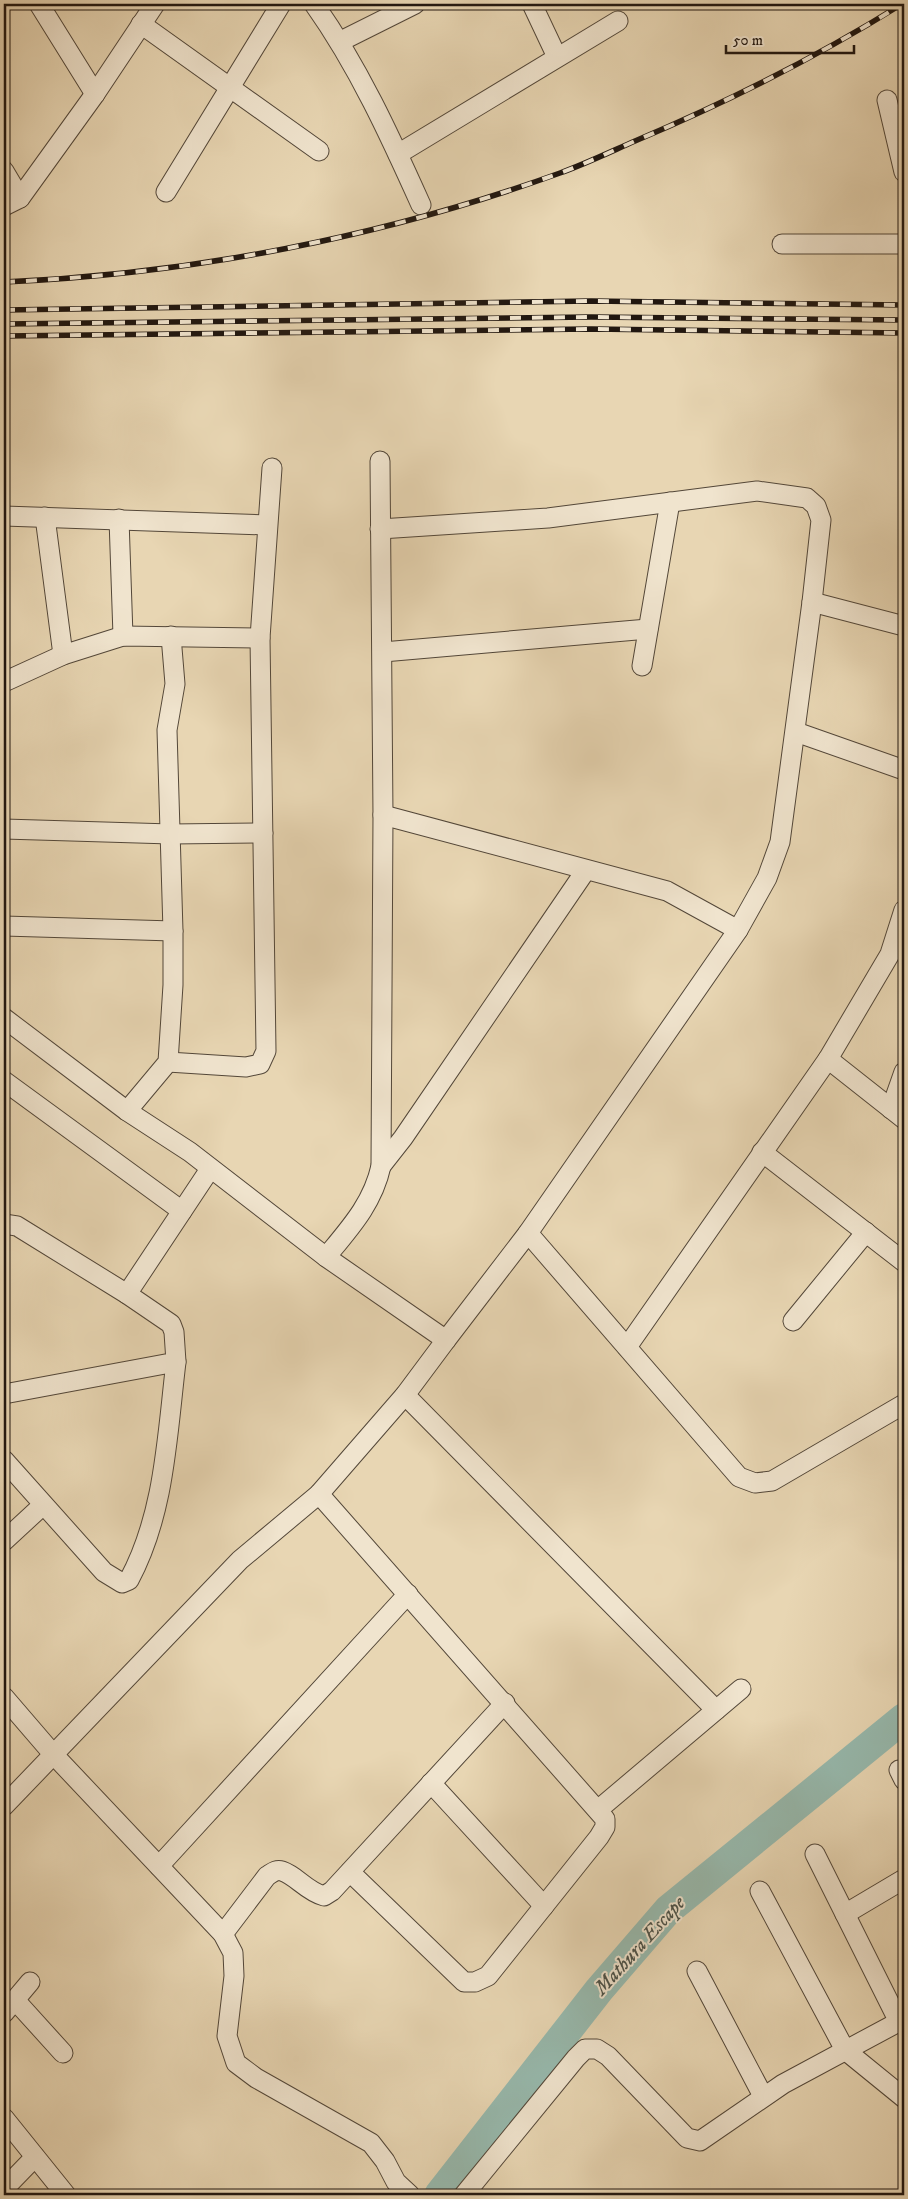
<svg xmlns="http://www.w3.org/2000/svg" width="908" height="2199" font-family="'IM FELL DW Pica',serif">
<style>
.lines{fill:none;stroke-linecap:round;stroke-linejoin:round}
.river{stroke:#97b9ad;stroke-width:30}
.minor-casing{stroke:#534739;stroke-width:21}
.minor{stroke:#f0e4ce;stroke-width:19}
.rail-casing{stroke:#211710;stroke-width:5.5}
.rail{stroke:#f0e4ce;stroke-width:4;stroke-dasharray:11;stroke-linecap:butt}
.labels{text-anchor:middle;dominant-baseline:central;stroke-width:4;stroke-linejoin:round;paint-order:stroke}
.water-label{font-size:20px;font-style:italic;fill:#4a5047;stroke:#f0e4ce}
</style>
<rect width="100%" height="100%" fill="#e8d6b3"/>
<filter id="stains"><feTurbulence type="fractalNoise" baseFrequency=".004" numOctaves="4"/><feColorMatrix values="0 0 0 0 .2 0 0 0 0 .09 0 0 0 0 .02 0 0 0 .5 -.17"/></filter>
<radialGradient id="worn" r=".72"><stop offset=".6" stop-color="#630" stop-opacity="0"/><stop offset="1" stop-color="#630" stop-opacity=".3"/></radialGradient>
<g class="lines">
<!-- river -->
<path class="river" d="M439,2195L599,1990L668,1910L904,1718"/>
<defs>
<g id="minor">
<path d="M39,4L95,94"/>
<path d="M314,4C358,66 390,136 421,205"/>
<path d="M532,4L557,57"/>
<path d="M141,24L319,151"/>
<path d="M341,41L415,4"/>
<path d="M887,100L904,172"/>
<path d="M398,154L618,21"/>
<path d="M4,171L20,198"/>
<path d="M166,192L281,4"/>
<path d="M4,206L20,198L95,94L155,4"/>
<path d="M782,244H904"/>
<path d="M4,516L267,525"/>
<path d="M45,517L63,655"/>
<path d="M119,519L123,636"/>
<path d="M380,529L548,518L757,491L807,498L816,506L821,520L812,602"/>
<path d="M383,652L648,629"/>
<path d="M642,666L670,502"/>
<path d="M4,682L63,655L123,636L260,638"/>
<path d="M796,732L904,770"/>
<path d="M383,815L667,891L738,930"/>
<path d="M4,829L171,834L263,833"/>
<path d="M4,926L173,931"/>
<path d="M4,1018L127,1111L190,1152L326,1257L446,1340L528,1233L738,930L767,878L780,842L812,602L904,626"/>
<path d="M828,1059L904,1119"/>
<path d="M168,1062L246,1067L260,1064L266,1051L260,638L272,468"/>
<path d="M4,1081L182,1211"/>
<path d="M891,1109L904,1072"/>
<path d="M127,1111L168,1062L173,985V931L167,730L175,684L171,636"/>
<path d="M762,1152L904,1262"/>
<path d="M381,1166L403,1138L586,870"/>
<path d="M4,1224L17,1226L127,1294"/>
<path d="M528,1233L739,1477L755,1483L772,1481L904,1404"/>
<path d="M326,1257C350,1228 373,1203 381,1166L383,815L380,461"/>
<path d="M793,1321L866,1232"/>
<path d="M627,1347L828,1059L890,954L904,910"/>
<path d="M4,1394L176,1362L174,1332L171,1324L127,1294L210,1169"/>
<path d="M405,1395L716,1710"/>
<path d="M4,1460L104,1572L122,1583L129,1580C165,1513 167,1436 176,1362"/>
<path d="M319,1494L605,1819V1827L599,1837L488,1976L475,1982H464L350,1872"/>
<path d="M4,1541L43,1505"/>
<path d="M4,1697L53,1754L223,1934L233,1953L234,1976L227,2036L236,2063L256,2078L371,2143L385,2161L396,2182L410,2195"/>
<path d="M899,1770L904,1780"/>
<path d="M431,1783L544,1906"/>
<path d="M4,1806L240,1560L319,1494L405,1395L446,1340"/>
<path d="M599,1809L741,1689"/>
<path d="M815,1854L899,2022"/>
<path d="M159,1866L408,1594"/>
<path d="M760,1891L845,2050L904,2098"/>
<path d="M845,1914L904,1879"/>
<path d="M223,1934L267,1876C272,1873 276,1869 282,1871C297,1876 306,1891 324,1896L332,1891L505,1703"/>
<path d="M697,1971L763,2096"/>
<path d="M15,2000L63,2053"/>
<path d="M4,2013L30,1982"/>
<path d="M4,2118L66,2195"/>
<path d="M4,2189L35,2157"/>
<path d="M464,2195L576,2058L585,2049H597L608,2056L687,2138L700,2141L783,2084L904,2019"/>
</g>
</defs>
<!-- minor casing -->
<use href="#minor" class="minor-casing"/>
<!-- minor -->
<use href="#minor" class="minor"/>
<defs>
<g id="rail">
<path d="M4,282C192,274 383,237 560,173C585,164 610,152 635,141C727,102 817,57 902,4"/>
<path d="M4,310L591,301L904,305"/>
<path d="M4,324L591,317L904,320"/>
<path d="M4,336L591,329L904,333"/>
</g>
</defs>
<!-- rail casing -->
<use href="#rail" class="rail-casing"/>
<!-- rail -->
<use href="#rail" class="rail"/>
</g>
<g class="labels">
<!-- water labels -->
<g class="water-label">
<text transform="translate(640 1946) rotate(-48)">Mathura Escape</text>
</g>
</g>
<!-- margin -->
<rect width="908" height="2199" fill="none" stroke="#e8d6b3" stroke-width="20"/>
<rect x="5" y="5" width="898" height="2189" fill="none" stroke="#211710" stroke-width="2.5"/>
<rect x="10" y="10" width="888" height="2179" fill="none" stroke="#211710"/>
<!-- scale -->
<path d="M726 45v8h128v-8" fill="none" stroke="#211710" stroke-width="2.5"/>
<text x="733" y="45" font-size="15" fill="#211710" stroke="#f0e4ce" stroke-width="4" paint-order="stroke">50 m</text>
<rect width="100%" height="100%" filter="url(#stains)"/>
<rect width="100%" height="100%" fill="url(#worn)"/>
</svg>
